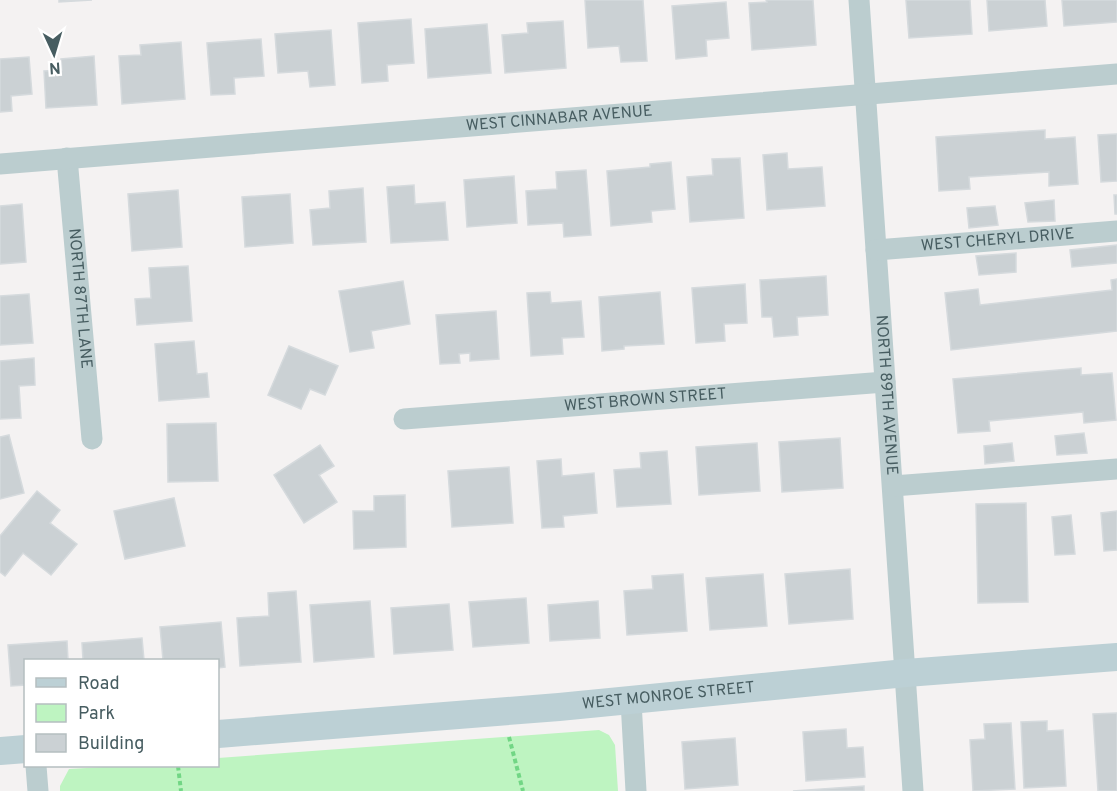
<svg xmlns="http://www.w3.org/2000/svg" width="1117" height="791" font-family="Overpass,sans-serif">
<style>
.green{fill:#bef4c1}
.building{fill:#cbd1d4;stroke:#d5dadd;stroke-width:1.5}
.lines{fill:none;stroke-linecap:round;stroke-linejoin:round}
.path{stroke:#72d685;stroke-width:4;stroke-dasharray:4.5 3;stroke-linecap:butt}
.street{stroke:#bbcdcf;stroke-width:21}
.secondary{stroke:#bcd0d5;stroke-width:28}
.labels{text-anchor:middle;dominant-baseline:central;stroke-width:4.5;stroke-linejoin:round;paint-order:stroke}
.street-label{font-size:16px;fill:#475d61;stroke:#fff}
</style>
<rect width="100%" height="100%" fill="#f4f2f2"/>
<!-- green -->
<path class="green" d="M599,730L609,735L615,745L618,791H60V786L69,769L121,766H218V758Z"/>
<!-- building -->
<g class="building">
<path d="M59,0H92L59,2Z"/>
<path d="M585,0H643L647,61L621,62L619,46L588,48Z"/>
<path d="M766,0H813L816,45L752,50L749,3L767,2Z"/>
<path d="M906,0H970L972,34L909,38Z"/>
<path d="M987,0H1045L1047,26L989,31Z"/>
<path d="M1062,0H1117V22L1064,26Z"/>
<path d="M726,2L729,38L706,40L707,56L676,59L672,6Z"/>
<path d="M411,19L414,63L387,65L388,81L362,83L358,23Z"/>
<path d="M563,21L566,68L505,73L502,35L528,33L527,23Z"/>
<path d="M487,24L491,73L428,78L425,29Z"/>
<path d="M331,30L335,85L310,87L308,71L278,73L275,34Z"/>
<path d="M261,39L264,76L234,78L235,94L211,95L207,43Z"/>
<path d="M181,42L185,99L122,104L119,56L141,55L140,45Z"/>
<path d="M94,56L97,105L46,108L44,71L62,70L61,59Z"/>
<path d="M29,57L32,94L11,96L12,111L0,112V59Z"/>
<path d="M1045,130V139L1075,137L1078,184L1049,186V172L969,177L970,189L939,191L936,137Z"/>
<path d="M1117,134V181L1101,182L1098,135Z"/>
<path d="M787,153L788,169L822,167L825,206L767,210L763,155Z"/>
<path d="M740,158L744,218L690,222L687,177L713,175L712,159Z"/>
<path d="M671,162L675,209L651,211L652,222L611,226L607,171L650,167V164Z"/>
<path d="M586,170L591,235L564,237L563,223L528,225L526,191L557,189L556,172Z"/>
<path d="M514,176L517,223L467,227L464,180Z"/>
<path d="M414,185L415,204L445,202L448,240L391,243L387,187Z"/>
<path d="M363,188L366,242L313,245L310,210L330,208L329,191Z"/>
<path d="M178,190L182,247L132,251L128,194Z"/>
<path d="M290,194L293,243L245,247L242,197Z"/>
<path d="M1114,195H1117V214H1115Z"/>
<path d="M1054,200L1055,221L1028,222L1025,203Z"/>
<path d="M22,204L26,262L0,264V206Z"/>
<path d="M995,206L998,225L969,228L967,208Z"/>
<path d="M1117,245V263L1072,267L1070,250Z"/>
<path d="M1016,253V272L979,275L976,256Z"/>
<path d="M188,266L192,321L137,325L135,299L151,298L149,268Z"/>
<path d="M826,276L828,315L797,317L798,335L774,337L772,317H762L760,280Z"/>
<path d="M1117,279V331L951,350L945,293L978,289L980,305L1112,290L1111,280Z"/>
<path d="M403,281L410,324L371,331L374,348L350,352L339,291Z"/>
<path d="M745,284L747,323L724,324L725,341L696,343L692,288Z"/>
<path d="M550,292L551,303L581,301L584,337L562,338L563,354L531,356L527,293Z"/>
<path d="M660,292L664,344L624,346V349L602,351L599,297Z"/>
<path d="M29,294L33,343L0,345V296Z"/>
<path d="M496,311L499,359L470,361V353L459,354L460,363L440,364L436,315Z"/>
<path d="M194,341L197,374L207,373L209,397L159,401L155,344Z"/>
<path d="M289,346L338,366L325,395L310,389L301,409L268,395Z"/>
<path d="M34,358L35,385L19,386L21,418L0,419V361Z"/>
<path d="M1081,368V375L1112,373L1116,420L1084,423L1083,412L989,421L990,431L958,433L953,379Z"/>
<path d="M216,423L218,481L168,482L167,424Z"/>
<path d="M1084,433L1087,453L1057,455L1055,436Z"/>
<path d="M9,435L24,493L0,499V437Z"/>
<path d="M840,438L843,488L782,492L779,442Z"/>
<path d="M757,443L760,491L699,495L696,447Z"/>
<path d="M1012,443L1014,461L985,464L984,446Z"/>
<path d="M320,445L334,466L319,475L337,502L304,523L274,475Z"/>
<path d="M667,451L671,504L617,507L614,470L641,468L640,453Z"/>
<path d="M561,459L562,476L594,473L597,513L563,516L564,527L542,528L537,461Z"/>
<path d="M509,467L513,523L452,527L448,471Z"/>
<path d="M37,491L60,510L50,523L77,544L51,575L23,553L5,576L0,572V536Z"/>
<path d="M405,495L406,547L354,549L353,511H374V496Z"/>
<path d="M174,498L185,546L125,559L114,511Z"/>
<path d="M1026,503L1028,602L978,603L976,504Z"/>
<path d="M1117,511V550L1104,551L1101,513Z"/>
<path d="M1071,515L1075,554L1055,555L1052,517Z"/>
<path d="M850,569L853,619L789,624L785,574Z"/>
<path d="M683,574L687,631L627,635L624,591L653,589L652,576Z"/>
<path d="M763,574L767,626L710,630L706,578Z"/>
<path d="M296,591L301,662L240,666L237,618L269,616L268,593Z"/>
<path d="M526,598L529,643L473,647L469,602Z"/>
<path d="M370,601L374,657L314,662L310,605Z"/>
<path d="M598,601L600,638L550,641L548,605Z"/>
<path d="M449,604L453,650L394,654L391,608Z"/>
<path d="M221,622L225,667L218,668V660H163L160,627Z"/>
<path d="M142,638L144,660H83L82,643Z"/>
<path d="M67,641L68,660H26V685L11,686L8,645Z"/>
<path d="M1117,713V791H1098L1093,714Z"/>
<path d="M1047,721V731L1063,730L1066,786L1024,788L1021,722Z"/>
<path d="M1011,723L1015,789L973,791L970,740L985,739L984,724Z"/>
<path d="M846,729L847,748L863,747L865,777L806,781L803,732Z"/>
<path d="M735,738L738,785L685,789L682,742Z"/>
<path d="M864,786V791H793Z"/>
</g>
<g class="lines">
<!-- path -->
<g class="path">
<path d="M509,737L523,791"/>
<path d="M178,766L181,791"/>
</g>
<!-- street -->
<g class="street">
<path id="s1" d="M859,0L913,791"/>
<path id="s2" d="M67,158L92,439"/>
<path id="s3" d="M0,164L1117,74"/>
<path id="s4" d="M876,250L1117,231"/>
<path id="s5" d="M404,419L885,382"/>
<path d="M893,486L1117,469"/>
<path d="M631,701L636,791"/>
<path d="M36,766L38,791"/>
</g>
<!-- secondary -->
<g class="secondary">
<path id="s6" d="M218,734L559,707L906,673L1117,657"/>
<path d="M0,751L26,749"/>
</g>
</g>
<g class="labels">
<!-- street labels -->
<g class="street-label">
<text stroke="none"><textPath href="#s3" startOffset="561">WEST CINNABAR AVENUE</textPath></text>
<text stroke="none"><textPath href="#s4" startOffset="122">WEST CHERYL DRIVE</textPath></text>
<text stroke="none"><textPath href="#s2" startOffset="141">NORTH 87TH LANE</textPath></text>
<text stroke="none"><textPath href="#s1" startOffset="396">NORTH 89TH AVENUE</textPath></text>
<text stroke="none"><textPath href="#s5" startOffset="242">WEST BROWN STREET</textPath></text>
<text stroke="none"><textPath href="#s6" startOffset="452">WEST MONROE STREET</textPath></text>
</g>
</g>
<!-- legend -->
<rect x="24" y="659" width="195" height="108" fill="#ffffff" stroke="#b5bec0" stroke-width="1.5"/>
<rect x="36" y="678" width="30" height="9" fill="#bcd0d5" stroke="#b5bec0" stroke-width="1.5"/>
<text x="78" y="689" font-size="18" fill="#475d61">Road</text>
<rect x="36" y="704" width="30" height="18" fill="#bef4c1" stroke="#b5bec0" stroke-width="1.5"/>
<text x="78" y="719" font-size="18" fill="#475d61">Park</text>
<rect x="36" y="734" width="30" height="18" fill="#cbd1d4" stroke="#b5bec0" stroke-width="1.5"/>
<text x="78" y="749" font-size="18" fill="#475d61">Building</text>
<!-- north arrow -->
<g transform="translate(54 54) rotate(176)" stroke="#ffffff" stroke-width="4.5" paint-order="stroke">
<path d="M0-4.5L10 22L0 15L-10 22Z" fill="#475d61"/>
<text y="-9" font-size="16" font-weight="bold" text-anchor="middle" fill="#475d61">N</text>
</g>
</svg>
